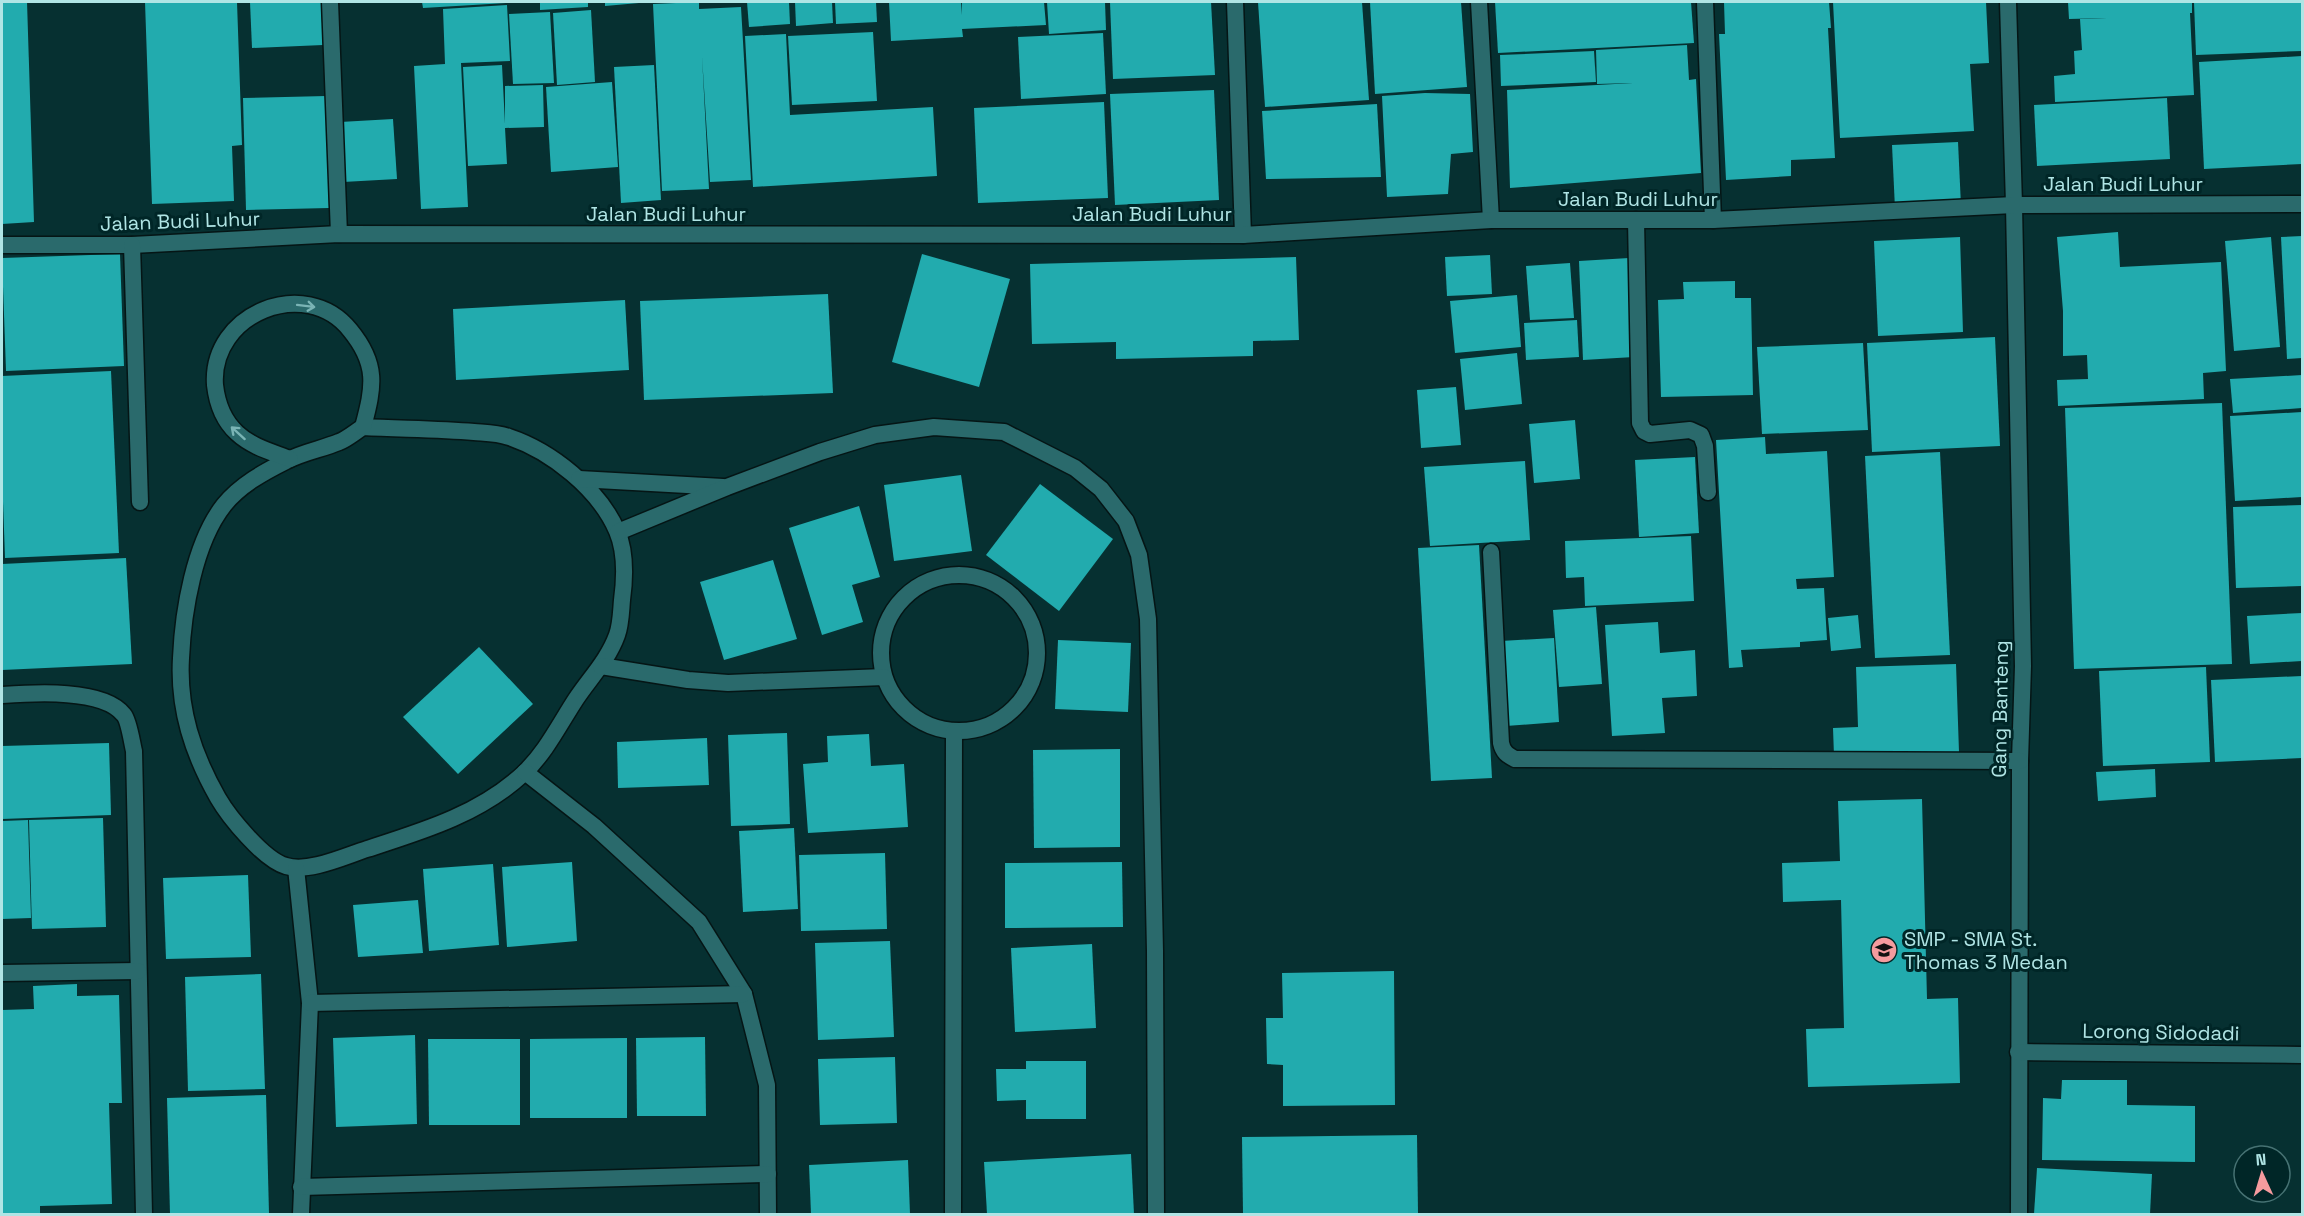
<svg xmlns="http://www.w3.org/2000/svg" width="2304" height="1216" font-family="'Space Grotesk',sans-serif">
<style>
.building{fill:#22abae}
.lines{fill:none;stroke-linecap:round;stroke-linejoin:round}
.minor-casing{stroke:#051515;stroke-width:19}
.minor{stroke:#2a6a6c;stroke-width:16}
.oneway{stroke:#7ab4b5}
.labels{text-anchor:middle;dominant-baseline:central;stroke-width:6;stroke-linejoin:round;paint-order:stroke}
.street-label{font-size:20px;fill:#b0e5e5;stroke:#002627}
.poi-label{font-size:20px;fill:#b0e5e5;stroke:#002627;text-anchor:start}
</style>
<rect width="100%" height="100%" fill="#063031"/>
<!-- building -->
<g class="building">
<path d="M2,2H27L34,222L2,224Z"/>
<path d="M145,2H237L242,145L232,146L234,201L152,204Z"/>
<path d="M250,2H321L323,45L252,48Z"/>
<path d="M422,2H506V3L423,8Z"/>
<path d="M540,2H588V7L540,10Z"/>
<path d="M605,2H639V3L605,6Z"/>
<path d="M699,2V9L741,7L751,180L710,182L702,56L709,189L662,191L653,4Z"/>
<path d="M747,2H789L790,24L749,27Z"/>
<path d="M795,2H832L833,23L796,26Z"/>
<path d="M835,2H876L877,22L836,24Z"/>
<path d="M889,2H961V15L962,2H1044L1046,25L962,29L963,37L891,41Z"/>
<path d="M1047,2H1105L1106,30L1049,34Z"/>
<path d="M1110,2H1211L1215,75L1113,79Z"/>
<path d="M1258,2H1362L1369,100L1265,107Z"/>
<path d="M1370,2H1461L1467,87L1375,94Z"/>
<path d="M1495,2H1691L1694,43L1498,53Z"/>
<path d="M1724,2H1829L1831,28H1828L1835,158L1791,160V176L1726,180L1719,34H1725Z"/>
<path d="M1833,2H1986L1989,63L1970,64L1974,131L1840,138Z"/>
<path d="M2068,2H2192V13H2190L2194,95L2055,102L2054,76L2075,74L2074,51L2082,50L2080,19L2107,18L2069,19Z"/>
<path d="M2194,2H2302V51L2196,55Z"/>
<path d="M507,5L510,61L461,63L468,207L421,209L414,66L445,64L443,9Z"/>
<path d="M591,10L595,82L557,85L553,13Z"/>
<path d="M550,12L554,83L513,84L509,14Z"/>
<path d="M873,32L877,101L792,105L788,36Z"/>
<path d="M1103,33L1106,94L1021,99L1018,37Z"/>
<path d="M786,34L790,115L933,107L937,176L753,187L745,36Z"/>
<path d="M1687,45L1689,80L1696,79L1701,173L1510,188L1507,90L1633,83L1597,84L1596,50Z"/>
<path d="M1594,51L1596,82L1501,86L1500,55Z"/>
<path d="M2302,56V164L2204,169L2199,62Z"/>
<path d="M502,65L505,124V86L543,85L544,127L505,128L507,164L468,166L463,67Z"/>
<path d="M654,65L661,200L621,203L614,67Z"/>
<path d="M612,82L618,167L551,172L546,87Z"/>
<path d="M1214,90L1219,200L1115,205L1110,94Z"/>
<path d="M1425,93L1470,94L1473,152L1451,154L1448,194L1387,197L1382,96Z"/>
<path d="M326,96L329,208L246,210L243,98Z"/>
<path d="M2167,98L2170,159L2037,166L2034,105Z"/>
<path d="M1104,102L1108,198L978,203L974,108Z"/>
<path d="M1377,104L1381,177L1266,179L1262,111Z"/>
<path d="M393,119L397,179L343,182L340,122Z"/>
<path d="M1958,142L1961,206L1895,209L1892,145Z"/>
<path d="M2118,232L2120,267L2221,262L2226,371L2203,373L2204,399L2058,406L2057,380L2088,379L2087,355L2063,356V311L2057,237Z"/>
<path d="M2302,236V358L2287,359L2281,237Z"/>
<path d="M1960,237L1963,332L1878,336L1874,241Z"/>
<path d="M2271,237L2280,347L2234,351L2225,241Z"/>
<path d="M120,254L124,366L6,371L2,258Z"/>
<path d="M922,254L1010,279L979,387L892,362Z"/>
<path d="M1490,255L1492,294L1447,296L1445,257Z"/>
<path d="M1296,257L1299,340L1253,341V356L1116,359V342L1032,344L1030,264Z"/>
<path d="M1629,258L1634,357L1583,360L1579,261Z"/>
<path d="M1570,263L1574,318L1530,320L1526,266Z"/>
<path d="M1735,281V298H1751L1753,395L1661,397L1658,300L1684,299L1683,282Z"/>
<path d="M828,294L833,393L644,400L640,301Z"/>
<path d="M1517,295L1521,347L1455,353L1450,301Z"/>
<path d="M625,300L629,370L456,380L453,309Z"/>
<path d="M1577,320L1579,357L1526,360L1524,323Z"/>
<path d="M1995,337L2000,446L1872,452L1867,343Z"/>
<path d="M1863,343L1868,430L1762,434L1757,347Z"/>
<path d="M1517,353L1522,404L1465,410L1460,359Z"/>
<path d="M111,371L119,553L5,558L2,473V376Z"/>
<path d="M2302,375V408L2233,413L2230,379Z"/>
<path d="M1456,387L1461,445L1421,448L1417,390Z"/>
<path d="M2222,403L2232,664L2074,669L2065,408Z"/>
<path d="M2302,412V497L2235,501L2230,416Z"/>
<path d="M1575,420L1580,479L1534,483L1529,424Z"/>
<path d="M1765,437L1766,454L1827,451L1834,577L1796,579L1797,589L1824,588L1827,640L1800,642V647L1741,650L1743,667L1729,668L1716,440Z"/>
<path d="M1940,452L1950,655L1875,658L1865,456Z"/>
<path d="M1695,457L1699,533L1639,537L1635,460Z"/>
<path d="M1525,461L1530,540L1430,546L1424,467Z"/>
<path d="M961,475L972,551L894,561L884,485Z"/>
<path d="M1040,484L1113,539L1059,611L986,555Z"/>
<path d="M2302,505V586L2236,588L2233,507Z"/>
<path d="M859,506L880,577L852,585L863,622L822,635L789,528Z"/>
<path d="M1691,536L1694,601L1585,606L1584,577L1566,578L1565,541Z"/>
<path d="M1479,545L1492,778L1431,781L1418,548Z"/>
<path d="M126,558L132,664L2,670V564Z"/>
<path d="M773,560L797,639L724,660L700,582Z"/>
<path d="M1596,607L1602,684L1559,687L1553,610Z"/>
<path d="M2302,613V661L2250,664L2247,616Z"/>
<path d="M1858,615L1861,648L1831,651L1828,618Z"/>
<path d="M1658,622L1660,653L1695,650L1697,696L1662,698L1665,733L1612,736L1605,625Z"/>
<path d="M1554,638L1559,722L1506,726L1501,641Z"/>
<path d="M1058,640L1131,643L1128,712L1055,709Z"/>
<path d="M479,647L533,704L458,774L403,717Z"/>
<path d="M1956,664L1959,752L1834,756L1833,728L1858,727L1856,667Z"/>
<path d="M2206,667L2210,762L2103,766L2099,671Z"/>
<path d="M2302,676V758L2215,762L2211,680Z"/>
<path d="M787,733L790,824L731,826L728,735Z"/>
<path d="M869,734L871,766L904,764L908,827L808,833L803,764L828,762L827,736Z"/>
<path d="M707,738L709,785L618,788L617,742Z"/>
<path d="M109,743L111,815L2,819V746Z"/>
<path d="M1120,749V847L1034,848L1033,750Z"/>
<path d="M2155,769L2156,797L2098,801L2096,772Z"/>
<path d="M1922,799L1927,999L1958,998L1960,1083L1808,1087L1806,1029L1844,1028L1841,900L1783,902L1782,863L1840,861L1838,801Z"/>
<path d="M103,818L106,927L32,929L29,820Z"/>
<path d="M28,820L31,918L2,919V821Z"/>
<path d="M794,828L798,909L743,912L739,831Z"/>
<path d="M885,853L887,929L801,931L799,855Z"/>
<path d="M572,862L577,941L507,947L502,867Z"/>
<path d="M1122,862L1123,927L1005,928V863Z"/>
<path d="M493,864L499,945L429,951L423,869Z"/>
<path d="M248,875L251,957L166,959L163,878Z"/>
<path d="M418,900L423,953L358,957L353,905Z"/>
<path d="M890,941L894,1037L818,1040L815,943Z"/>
<path d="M1092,944L1096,1028L1015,1032L1011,948Z"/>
<path d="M1394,971L1395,1105L1283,1106V1065L1267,1064L1266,1018H1283L1282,973Z"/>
<path d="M261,974L265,1089L188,1091L185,977Z"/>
<path d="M77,984V996L119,995L122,1103H109L112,1204L40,1206V1214H2V1010L34,1009L33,986Z"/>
<path d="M415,1035L417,1124L336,1127L333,1038Z"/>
<path d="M705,1037L706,1116H637L636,1038Z"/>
<path d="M627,1038V1118H530V1039Z"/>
<path d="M428,1039H520V1125H429Z"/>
<path d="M895,1057L897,1123L820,1125L818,1059Z"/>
<path d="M1026,1061H1086V1119H1026V1100L997,1101L996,1069H1026Z"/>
<path d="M2062,1080H2127V1105L2195,1106V1162L2042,1160L2043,1098L2061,1099Z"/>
<path d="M266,1095L269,1214H170L167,1098Z"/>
<path d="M1417,1135L1418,1214H1243L1242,1137Z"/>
<path d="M1131,1154L1134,1214H987L984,1162Z"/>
<path d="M908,1160L910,1214H811L809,1165Z"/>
<path d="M2037,1168L2152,1174L2150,1214H2034Z"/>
</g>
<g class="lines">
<defs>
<g id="minor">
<path d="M330,2L339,234"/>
<path d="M1235,2L1243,235"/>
<path d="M1479,2L1491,220"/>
<path d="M1705,2L1713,220"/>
<path d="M2008,2L2014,205L2023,666L2020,761L2019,1214"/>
<path d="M1636,220L1640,423L1644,431L1650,434L1690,430L1701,435L1705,446L1708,492"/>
<path d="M2,245H132L339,234L1243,235L1491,220H1713L2014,205L2302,204"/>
<path d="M132,245L140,502"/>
<path d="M363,427C400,429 437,429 474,432C486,433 498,433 509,437C551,451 599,489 617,531C626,552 625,578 622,600C621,611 621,624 617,635C608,660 590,678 576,699C559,725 546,752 524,773C480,814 423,831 367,849C345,856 309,873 286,866C264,860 229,817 218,798C193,754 178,709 181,658C183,612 194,543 224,505C240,485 264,472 286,461C303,452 322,449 339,442C347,439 355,432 363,427Z"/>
<path d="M290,459C272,452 252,447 237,433C224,421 217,403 215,385C210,313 306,275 350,330C378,364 374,386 363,427"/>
<path d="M579,479L723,487"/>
<path d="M618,532L727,487L820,452L875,435L934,427L1004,432L1075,468L1101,489L1126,521L1139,555L1148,619L1155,951L1156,1214"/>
<path d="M1491,552L1501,743C1503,752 1507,755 1515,759L2020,761"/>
<circle cx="959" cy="653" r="78"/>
<path d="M601,666L688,680L728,683L884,677"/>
<path d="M2,695C32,693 104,688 124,715C129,721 132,743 134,751L144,1214"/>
<path d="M525,772L594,826L699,922L744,994L767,1085L768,1214"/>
<path d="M296,868L310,1003L301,1214"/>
<path d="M2,973L138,971"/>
<path d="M310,1003L744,994"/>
<path d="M2018,1052L2302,1055"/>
<path d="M301,1187L768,1174"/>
<path d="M953,1214L954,732"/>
</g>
</defs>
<!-- minor casing -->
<use href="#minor" class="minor-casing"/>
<!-- minor -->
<use href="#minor" class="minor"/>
</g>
<!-- one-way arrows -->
<defs><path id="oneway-shaft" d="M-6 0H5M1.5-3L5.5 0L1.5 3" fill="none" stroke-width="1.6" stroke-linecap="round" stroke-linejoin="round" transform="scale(1.5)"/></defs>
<g class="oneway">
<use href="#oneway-shaft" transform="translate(306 306) rotate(7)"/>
<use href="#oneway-shaft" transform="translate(238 433) rotate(-138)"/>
</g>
<!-- icons -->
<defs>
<symbol id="school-disc" viewBox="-11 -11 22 22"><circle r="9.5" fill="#f59b9e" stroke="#002627"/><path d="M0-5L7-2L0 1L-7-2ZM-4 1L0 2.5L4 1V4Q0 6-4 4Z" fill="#111"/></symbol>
</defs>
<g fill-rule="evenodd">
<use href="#school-disc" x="1869" y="935" width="30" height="30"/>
</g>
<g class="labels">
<!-- street labels -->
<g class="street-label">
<text x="2123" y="184">Jalan Budi Luhur</text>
<text x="1638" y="199">Jalan Budi Luhur</text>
<text x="666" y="214">Jalan Budi Luhur</text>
<text x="1152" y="214">Jalan Budi Luhur</text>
<text transform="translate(180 221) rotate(-2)">Jalan Budi Luhur</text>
<text transform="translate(2000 709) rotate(-89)">Gang Banteng</text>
<text transform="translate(2161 1032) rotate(1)">Lorong Sidodadi</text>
</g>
<!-- poi labels -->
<g class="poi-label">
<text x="1904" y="939">SMP - SMA St.<tspan x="1904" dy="23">Thomas 3 Medan</tspan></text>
</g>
</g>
<!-- border -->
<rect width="2304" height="1216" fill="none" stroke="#b0e5e5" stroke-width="6"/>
<!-- north arrow -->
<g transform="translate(2262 1174) rotate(356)"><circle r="28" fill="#002627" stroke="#467273" stroke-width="1.5"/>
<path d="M0-4.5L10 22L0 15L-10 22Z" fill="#f59b9e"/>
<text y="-9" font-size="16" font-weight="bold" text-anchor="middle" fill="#b0e5e5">N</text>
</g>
</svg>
